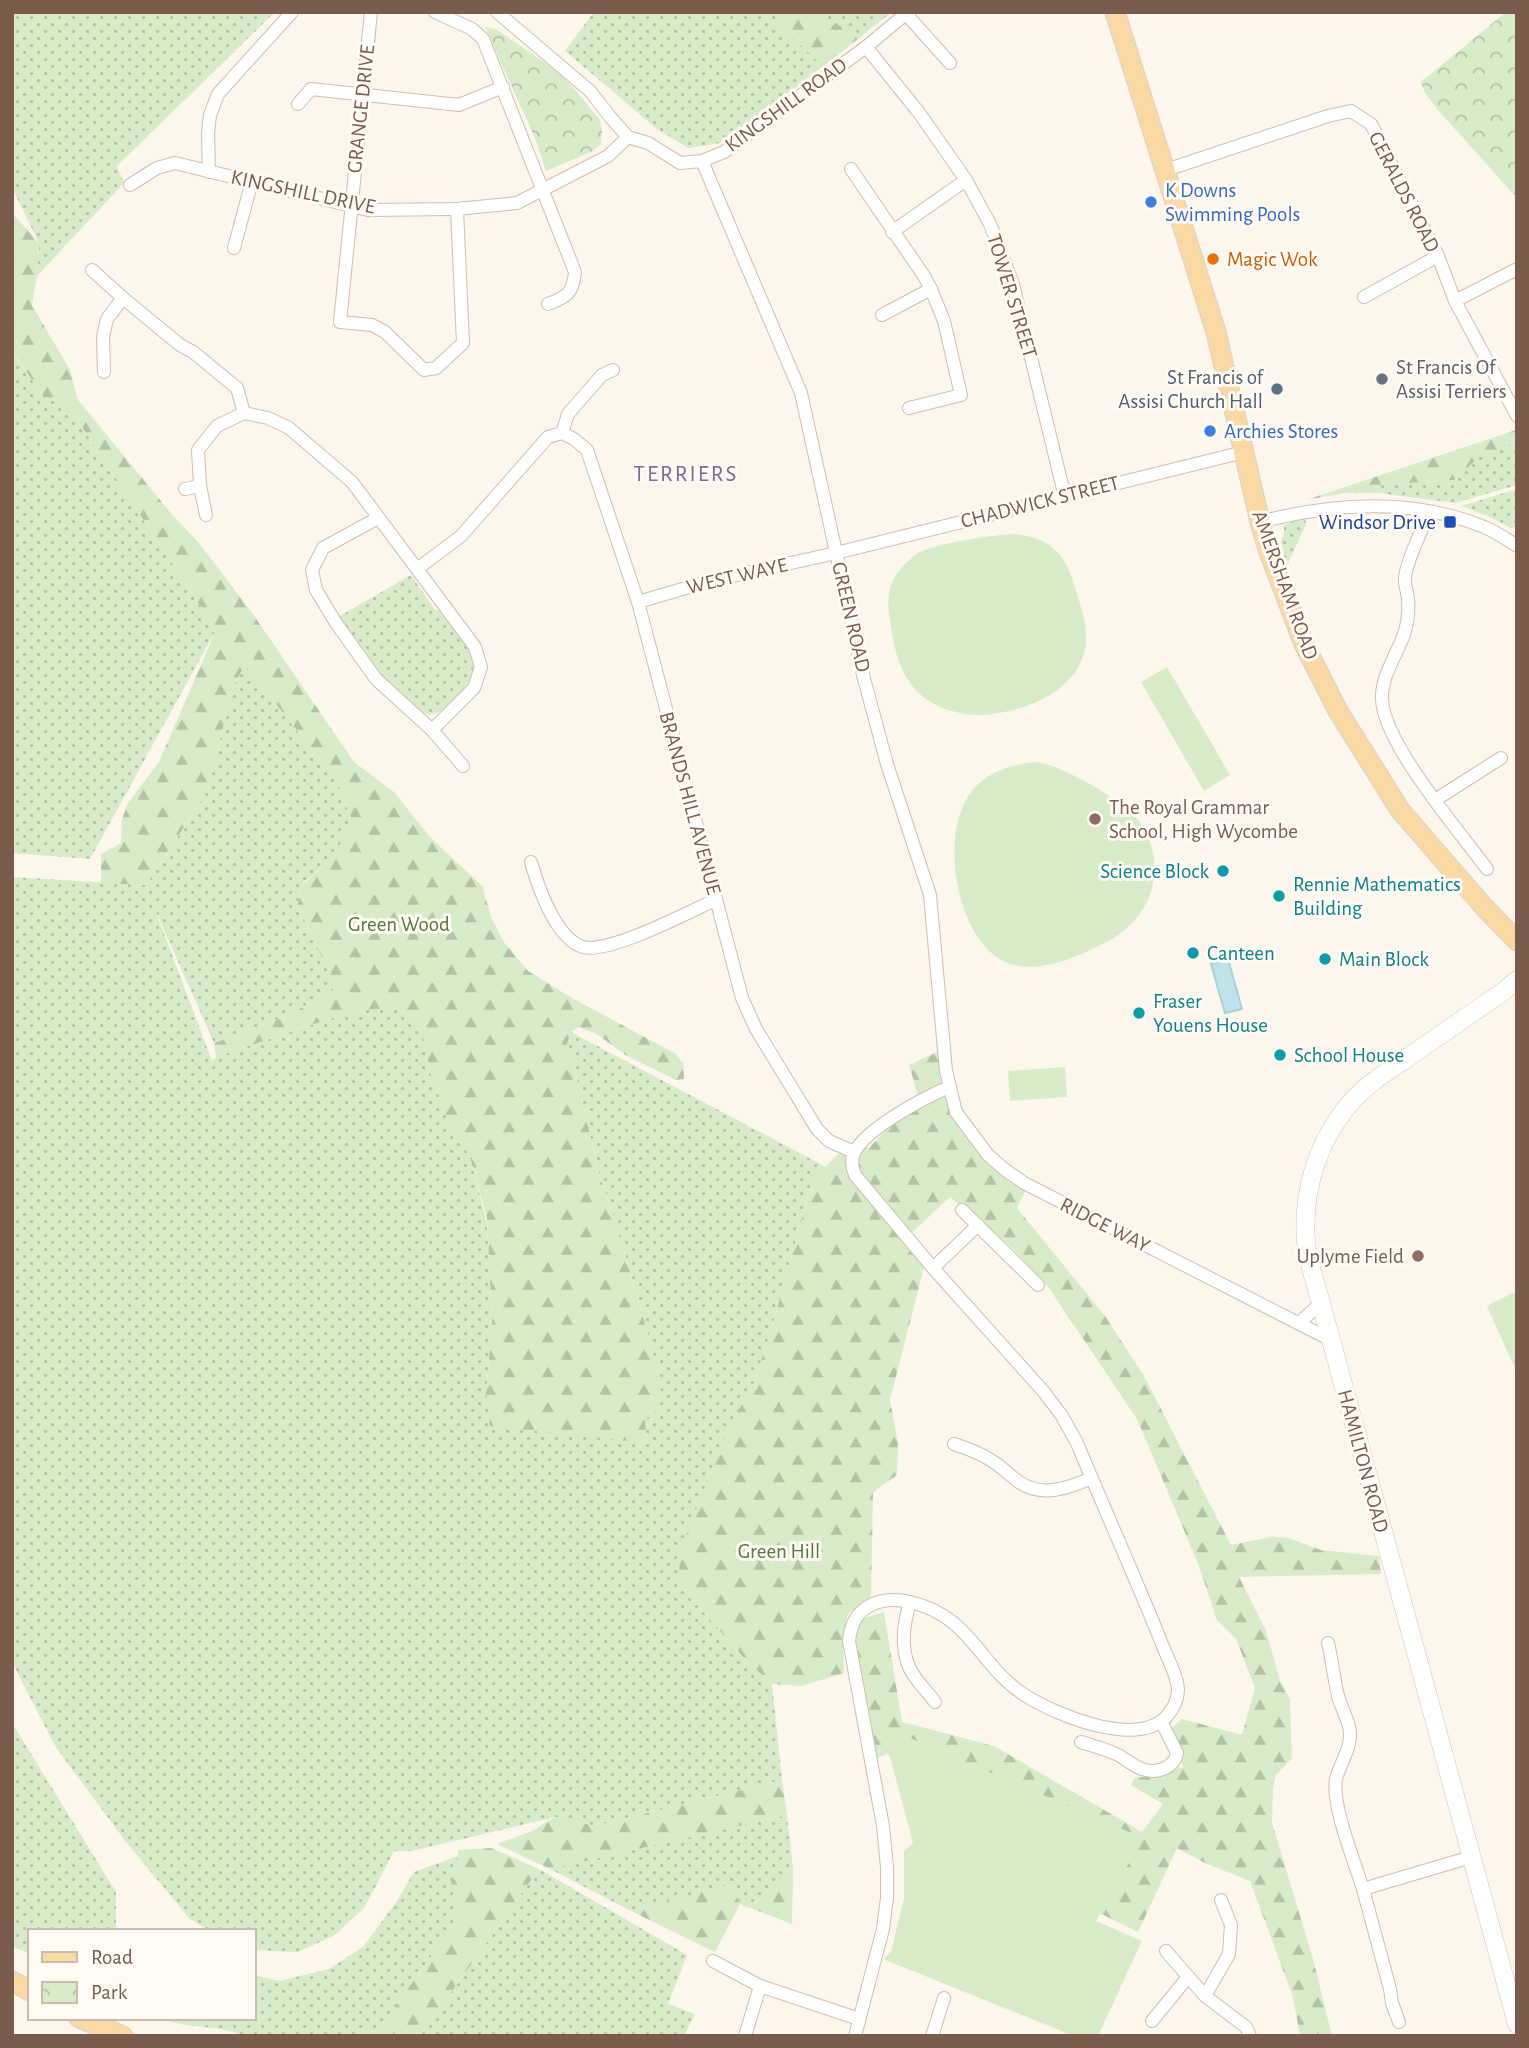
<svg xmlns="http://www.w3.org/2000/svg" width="1529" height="2048" font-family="'Alegreya Sans',sans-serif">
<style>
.grass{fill:url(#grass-dots)}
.forest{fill:url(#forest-firs)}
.park{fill:url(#park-crowns)}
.garden{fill:#d8ecc9}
.water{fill:#bfe3e8;stroke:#a5d3da;stroke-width:2}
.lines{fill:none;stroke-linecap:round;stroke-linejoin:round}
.street-casing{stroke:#d1beb0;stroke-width:14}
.secondary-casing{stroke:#d6c0b0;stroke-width:19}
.primary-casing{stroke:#dad1cd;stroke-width:21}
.street{stroke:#fff;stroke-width:12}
.secondary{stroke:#fff;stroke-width:18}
.primary{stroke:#fbd9a5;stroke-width:19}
.shop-dot{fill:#3f7fe0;stroke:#fffaf3;stroke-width:2.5}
.food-dot{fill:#e8710a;stroke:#fffaf3;stroke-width:2.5}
.worship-dot{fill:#6b7280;stroke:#fffaf3;stroke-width:2.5}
.service-dot{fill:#5c6f8a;stroke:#fffaf3;stroke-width:2.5}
.transit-dot{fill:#1a4fb4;stroke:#fffaf3;stroke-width:2.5}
.education-dot{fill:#8d6e63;stroke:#fffaf3;stroke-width:2.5}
.culture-dot{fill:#0f9aa8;stroke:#fffaf3;stroke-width:2.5}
.labels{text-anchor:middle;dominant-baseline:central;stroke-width:6;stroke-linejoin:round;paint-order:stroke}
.street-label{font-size:21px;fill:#7a5c4d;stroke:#fffaf3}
.shop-label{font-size:21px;fill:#366cbe;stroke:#fffaf3;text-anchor:start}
.food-label{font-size:21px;fill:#c56008;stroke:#fffaf3;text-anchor:start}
.worship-label{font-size:21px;fill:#5b616d;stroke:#fffaf3;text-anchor:start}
.service-label{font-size:21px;fill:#4e5e75;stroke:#fffaf3;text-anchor:end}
.transit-label{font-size:21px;fill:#164399;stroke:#fffaf3;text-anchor:end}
.education-label{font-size:21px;fill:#785e54;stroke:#fffaf3;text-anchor:start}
.culture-label{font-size:21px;fill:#0d838f;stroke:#fffaf3;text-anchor:start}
.park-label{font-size:21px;fill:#537a41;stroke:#fffaf3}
.neighbourhood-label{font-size:23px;letter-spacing:2px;fill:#846695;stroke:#fffaf3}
</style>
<defs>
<pattern id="grass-dots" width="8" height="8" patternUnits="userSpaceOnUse" patternTransform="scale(1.75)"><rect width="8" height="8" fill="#d8ecc9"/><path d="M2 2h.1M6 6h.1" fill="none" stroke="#b4c2a5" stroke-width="1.8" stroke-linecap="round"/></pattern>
<pattern id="forest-firs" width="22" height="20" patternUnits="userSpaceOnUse" patternTransform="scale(1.75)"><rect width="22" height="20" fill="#d8ecc9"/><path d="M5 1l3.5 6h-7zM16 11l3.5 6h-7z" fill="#b4c2a5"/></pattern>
<pattern id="park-crowns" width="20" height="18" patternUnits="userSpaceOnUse" patternTransform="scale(1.75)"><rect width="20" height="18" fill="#d8ecc9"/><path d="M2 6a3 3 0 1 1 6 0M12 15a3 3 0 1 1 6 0" fill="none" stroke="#b4c2a5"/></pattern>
</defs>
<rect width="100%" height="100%" fill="#fdf6ec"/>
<!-- grass -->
<g class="grass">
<path d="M12,12H275L117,166L124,183L37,276L39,243L12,188Z"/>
<path d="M594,12H892L790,92L720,143L688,148L657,129L565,51Z"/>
<path d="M12,351L44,398L67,404L216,630L90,859L12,853Z"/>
<path d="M1517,437V485L1455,503L1379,493L1378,485L1454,480L1480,455L1505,449Z"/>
<path d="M1517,489V527L1511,528L1488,516L1461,506Z"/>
<path d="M1305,517L1306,524L1287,566L1281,542L1284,533V525Z"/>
<path d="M411,575L435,610L441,611C465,641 491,662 457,697C448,705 442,713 430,715C400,707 355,643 338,617Z"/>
<path d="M245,665L337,781L351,818L335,857L303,883L297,906L314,939L335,989L285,1017L214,1043L154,907L212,1061L216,1057L326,1020L364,1010L388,1008L405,1012L417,1020L422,1031L430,1071L447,1118L470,1157L487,1223L492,1322L486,1394L647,1443L645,1420L661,1389L652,1349L618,1229L600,1177L575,1071L567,1044L571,1032L826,1167L812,1181L773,1324L753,1385L727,1430L680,1585L743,1657L772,1684L782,1780L595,1826L555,1817L412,1851H394L364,1908L335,1935L298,1952L254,1950V1931H210L190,1919L126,1842L55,1746L12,1662V877L146,885L208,790L233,686Z"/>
<path d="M12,1723L116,1892V1931H30V1954L12,1946Z"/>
<path d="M787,1815L793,1869L750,1908L740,1904L732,1884L631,1911L550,1869Z"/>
<path d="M458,1856L459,1865L451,1881L458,1920L377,2031L347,2036H243C217,2023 186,2030 160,2018H254V1975L279,1981L329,1969L363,1947L397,1901L414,1872Z"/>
<path d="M539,1869L687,1955L668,2004L695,2014L684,2036H420Z"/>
</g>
<!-- forest -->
<g class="forest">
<path d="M786,12H805L863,35L823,66L776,23Z"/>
<path d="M12,213L39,243L37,276L32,305L70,370L78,400L174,517L199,543L253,614L354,762L394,792L429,836L482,886L492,919L503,941L528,971L572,998L676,1054L683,1064L684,1079L676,1080L627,1056L598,1035L579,1027L571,1032L567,1044L575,1071L600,1177L618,1229L652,1349L661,1389L659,1408L645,1420L647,1443L490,1426L486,1394L492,1322L487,1218L470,1157L447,1119L430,1071L422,1031L417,1020L405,1012L388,1008L364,1010L326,1020L216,1057L214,1043L285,1017L335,989L314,939L297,906L303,884L335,857L351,818L337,781L245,665L233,686L208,790L146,885L101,883V854L121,843L122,819L128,803L159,762L216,630L67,404L44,398L12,350Z"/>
<path d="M1516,430L1517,437L1505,449L1480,456L1454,480L1379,485V493H1345L1306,500Z"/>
<path d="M939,1051L954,1121L982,1157L1025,1191L1017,1208L1105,1316L1144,1376L1231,1545L1271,1537L1288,1538L1321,1550L1379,1556L1381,1574L1239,1577L1266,1631L1280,1680L1290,1700L1292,1758L1276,1775L1273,1789L1272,1823L1313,1959L1332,2036H1300L1293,1997L1250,1881L1205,1863L1177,1848L1138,1932L1061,1894L923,1771L887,1754L877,1758L856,1643L859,1620L884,1612L902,1722L994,1746L1142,1832L1163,1804L1131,1785L1135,1777H1151L1183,1767L1172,1728L1182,1719L1242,1735L1255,1688L1236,1639L1217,1620L1199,1566L1137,1419L1049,1288L1009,1245L950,1197L902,1242L924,1267L890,1400L898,1444L897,1475L873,1492L871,1597L848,1614L843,1635L844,1673L801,1686L772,1684L743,1657L680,1585L679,1554L727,1430L753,1385L773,1324L812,1181L835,1157L855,1141L869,1148L918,1096L909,1065Z"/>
<path d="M782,1780L787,1815L550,1869L497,1844L532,1831L555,1817L595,1826Z"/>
<path d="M491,1848L539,1869L420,2036H347L377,2031L458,1920L451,1881L459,1865L458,1850Z"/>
<path d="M793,1869L792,1924L750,1908Z"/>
<path d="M732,1884L740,1904L715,1952L631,1911Z"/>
</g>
<!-- park -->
<g class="park">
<path d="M1506,12H1517V198L1438,110L1425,93L1421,82Z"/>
<path d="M485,27L496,29L557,71L572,86L600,120L602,131L601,144L593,151L546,171L535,138Z"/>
</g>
<!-- garden -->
<g class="garden">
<path d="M1014,534C1055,538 1067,557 1077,594C1082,610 1087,625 1086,641C1084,681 1043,704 1009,711C992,715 973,717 956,712C908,701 895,663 890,620C887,602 887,584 900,570C905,563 913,556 920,552C939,543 992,535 1014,534Z"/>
<path d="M1167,667L1230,775L1204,791L1141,682Z"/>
<path d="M1036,762C1062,765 1125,801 1140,822C1168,865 1154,916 1110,940C1082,955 1042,974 1010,964C956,946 938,834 971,792C986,772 1012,764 1036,762Z"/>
<path d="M1065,1067L1067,1097L1010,1101L1008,1071Z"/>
<path d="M1517,1291V1373L1487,1306Z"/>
<path d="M894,1731L1143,1838L1096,1921L1142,1941L1098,2036H1074L883,1959L891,1952L904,1898V1851L913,1843L889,1753Z"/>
</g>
<!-- water -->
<path class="water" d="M1228,959L1242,1009L1225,1013L1211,964Z"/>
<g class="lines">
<defs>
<g id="street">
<path d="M371,12L340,322L372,325L385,332L424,370L436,368L463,343L457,209"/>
<path d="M435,12L472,29L483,39L575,272C573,293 567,297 548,304"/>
<path d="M497,12L590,91L611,118L628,137L648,143L680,163L702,161L724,152L866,47L908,12"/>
<path d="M906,14L950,63"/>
<path d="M866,47L920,114L966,180L990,224L1013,284L1065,497"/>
<path d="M298,104L311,89L459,105L503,87"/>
<path d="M702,161L801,393L863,675L887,764L930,895L946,1071L956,1112L988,1155L1004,1169L1024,1183L1331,1340"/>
<path d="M851,169L924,276L931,289L944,321L961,395L909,408"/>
<path d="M1166,170L1328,116L1351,111L1371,124L1438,256L1455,301L1517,416"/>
<path d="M209,172L208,133L210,115L218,94L292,12"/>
<path d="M130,185L157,168L175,163L368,210L457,209L517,203L608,156L628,137"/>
<path d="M892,232L966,180"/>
<path d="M234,248L252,181"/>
<path d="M92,270L123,298L180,345L193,352L237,388L244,413L268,418L289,428L352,482L417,569L461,536L548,437L562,433L568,414L602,375L613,370"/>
<path d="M1364,297L1438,256"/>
<path d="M1455,301L1517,269"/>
<path d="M882,315L931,289"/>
<path d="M104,372L103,337L107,319L123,298"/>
<path d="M562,433L574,439L587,450L638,602L742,998L756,1029L817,1129L829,1141L854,1152"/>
<path d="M185,489L200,486"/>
<path d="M1427,511C1423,534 1408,554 1405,577C1404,583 1407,591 1408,598C1409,610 1408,622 1404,634C1397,655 1381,676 1382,699C1383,743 1460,832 1487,869"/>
<path d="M206,515L200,486L198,450L217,426L244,413"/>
<path d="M378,518L323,548L312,570L316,590L336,623L376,679L432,730L474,688L481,667L475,647L417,569"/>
<path d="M1260,522C1333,503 1412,497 1484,527C1495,531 1506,539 1517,546"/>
<path d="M638,602L710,581L836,553L1244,452"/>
<path d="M432,730L463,766"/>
<path d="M1435,800L1501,758"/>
<path d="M531,862C538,887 556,939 583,947C609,954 689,912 715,900"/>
<path d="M962,1210L1038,1285"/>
<path d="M933,1268L978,1225"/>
<path d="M1299,1323L1321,1303"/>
<path d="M954,1444C966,1448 978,1452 989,1459C1000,1465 1009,1475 1019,1482C1042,1498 1068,1488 1092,1478"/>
<path d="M910,1602C904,1623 900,1645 909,1667C914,1679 927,1691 935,1702"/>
<path d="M1328,1643C1332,1660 1334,1678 1338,1696C1341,1708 1349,1720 1350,1732C1351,1750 1340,1763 1336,1779C1331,1804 1355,1863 1363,1889L1471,1857"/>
<path d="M1081,1742C1093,1746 1106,1749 1118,1755C1126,1759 1133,1766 1142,1769C1155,1774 1174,1769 1177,1753L1162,1723"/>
<path d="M1363,1889L1390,1989L1392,2003L1399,2022"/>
<path d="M1166,1951L1205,1996L1246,2027L1250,2036"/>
<path d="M713,1961L760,1986L859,2019"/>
<path d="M1205,1996L1229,1954L1231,1925L1221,1900"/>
<path d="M1152,2021L1188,1977"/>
<path d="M745,2036L760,1986"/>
<path d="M855,2036L883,1929L887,1898V1867L883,1826L849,1641C851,1624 856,1612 873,1604C885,1599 897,1599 910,1602C971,1616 978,1664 1023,1694C1055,1715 1147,1754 1172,1709C1176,1703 1178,1696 1178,1689C1177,1675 1169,1661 1164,1649C1153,1621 1141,1593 1129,1565C1112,1525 1094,1484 1077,1443L1062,1416L1044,1392L933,1268L855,1175C852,1168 851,1161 854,1153C866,1128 924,1098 949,1087"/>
<path d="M932,2036L944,1998"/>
</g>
<path id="secondary" d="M1517,980L1504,991C1472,1013 1439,1036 1407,1058C1388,1071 1367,1084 1352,1101C1318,1140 1302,1190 1306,1241C1307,1261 1316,1283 1321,1303L1517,2024"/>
<g id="primary">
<path d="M1115,12L1216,332L1260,522L1269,552L1304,644L1338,711L1400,810L1484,907L1517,941"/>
<path d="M12,1981L30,1991"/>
<path d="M79,2018L123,2036"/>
</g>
</defs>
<!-- street casing -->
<use href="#street" class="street-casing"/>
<!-- secondary casing -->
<use href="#secondary" class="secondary-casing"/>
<!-- primary casing -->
<use href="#primary" class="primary-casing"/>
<!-- street -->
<use href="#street" class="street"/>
<!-- secondary -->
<use href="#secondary" class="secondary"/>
<!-- primary -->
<use href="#primary" class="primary"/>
</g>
<!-- markers -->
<g class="shop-dot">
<circle cx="1151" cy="202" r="7"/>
<circle cx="1210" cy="431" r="7"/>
</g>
<circle class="food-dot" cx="1213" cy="259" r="7"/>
<circle class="worship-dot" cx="1382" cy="379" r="7"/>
<circle class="service-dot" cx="1277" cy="389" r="7"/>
<rect class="transit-dot" x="1443" y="515" width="14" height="14" rx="3.5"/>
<g class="education-dot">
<circle cx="1095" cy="819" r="7"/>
<circle cx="1418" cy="1256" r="7"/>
</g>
<g class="culture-dot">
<circle cx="1223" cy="871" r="7"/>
<circle cx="1279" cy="896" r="7"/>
<circle cx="1193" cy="953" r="7"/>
<circle cx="1325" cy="959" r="7"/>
<circle cx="1139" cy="1013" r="7"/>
<circle cx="1280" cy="1055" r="7"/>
</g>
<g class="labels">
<!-- street labels -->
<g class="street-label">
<text transform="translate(786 105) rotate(-36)">KINGSHILL ROAD</text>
<text transform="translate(361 109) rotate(-84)">GRANGE DRIVE</text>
<text transform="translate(303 192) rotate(12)">KINGSHILL DRIVE</text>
<text transform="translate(1404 192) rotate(63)">GERALDS ROAD</text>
<text transform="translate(1012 296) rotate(73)">TOWER STREET</text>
<text transform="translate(1040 502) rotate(-14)">CHADWICK STREET</text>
<text transform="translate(737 576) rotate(-13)">WEST WAYE</text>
<text transform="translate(1285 585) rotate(70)">AMERSHAM ROAD</text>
<text transform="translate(851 617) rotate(77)">GREEN ROAD</text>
<text transform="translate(690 803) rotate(75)">BRANDS HILL AVENUE</text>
<text transform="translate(1105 1225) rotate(27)">RIDGE WAY</text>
<text transform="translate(1363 1461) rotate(75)">HAMILTON ROAD</text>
</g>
<!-- shop labels -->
<g class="shop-label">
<text x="1165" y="190">K Downs<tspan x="1165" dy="24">Swimming Pools</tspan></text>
<text x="1224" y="431">Archies Stores</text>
</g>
<!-- food labels -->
<g class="food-label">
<text x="1227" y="259">Magic Wok</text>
</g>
<!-- worship labels -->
<g class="worship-label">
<text x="1396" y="367">St Francis Of<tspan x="1396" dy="24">Assisi Terriers</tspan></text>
</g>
<!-- service labels -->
<g class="service-label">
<text x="1263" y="377">St Francis of<tspan x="1263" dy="24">Assisi Church Hall</tspan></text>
</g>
<!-- transit labels -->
<g class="transit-label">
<text x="1436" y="522">Windsor Drive</text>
</g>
<!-- education labels -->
<g class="education-label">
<text x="1109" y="807">The Royal Grammar<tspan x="1109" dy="24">School, High Wycombe</tspan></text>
<text x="1404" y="1256" text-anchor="end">Uplyme Field</text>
</g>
<!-- culture labels -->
<g class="culture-label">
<text x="1209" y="871" text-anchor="end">Science Block</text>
<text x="1293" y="884">Rennie Mathematics<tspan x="1293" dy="24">Building</tspan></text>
<text x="1207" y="953">Canteen</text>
<text x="1339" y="959">Main Block</text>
<text x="1153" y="1001">Fraser<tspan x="1153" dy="24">Youens House</tspan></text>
<text x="1294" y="1055">School House</text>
</g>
<!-- park labels -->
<g class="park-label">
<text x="399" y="924">Green Wood</text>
<text x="779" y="1551">Green Hill</text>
</g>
<!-- neighbourhood labels -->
<g class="neighbourhood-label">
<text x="686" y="474">TERRIERS</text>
</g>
</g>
<!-- border -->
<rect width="1529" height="2048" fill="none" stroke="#7a5c4d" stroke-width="28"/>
<!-- legend -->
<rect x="28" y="1929" width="228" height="91" fill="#fffaf3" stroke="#cabbb1" stroke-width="2"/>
<rect x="42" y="1952" width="35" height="10" fill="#fbd9a5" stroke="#cabbb1" stroke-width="2"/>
<text x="91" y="1964" font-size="21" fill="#7a5c4d">Road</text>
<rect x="42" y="1982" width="35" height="21" fill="url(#park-crowns)" stroke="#cabbb1" stroke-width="2"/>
<text x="91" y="1999" font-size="21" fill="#7a5c4d">Park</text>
</svg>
